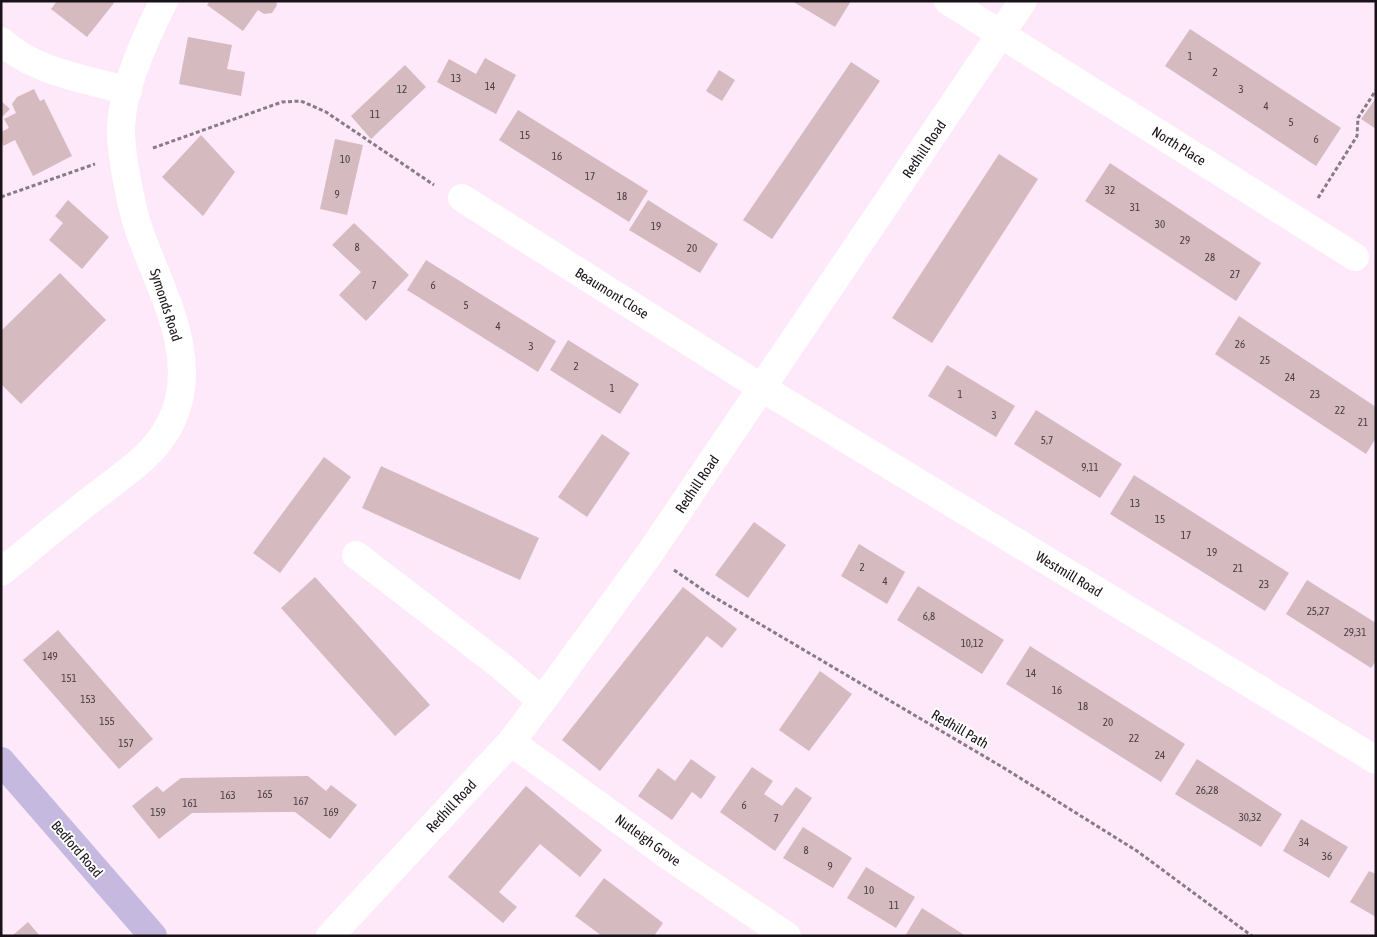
<svg xmlns="http://www.w3.org/2000/svg" width="1377" height="937" font-family="'Asap Condensed',sans-serif">
<style>
.building{fill:#d5bac0}
.lines{fill:none;stroke-linecap:round;stroke-linejoin:round}
.path{stroke:#897b86;stroke-width:3;stroke-dasharray:4 2.5;stroke-linecap:butt}
.minor{stroke:#fff;stroke-width:28}
.major{stroke:#c5b9e0;stroke-width:28}
.labels{text-anchor:middle;dominant-baseline:central;stroke-width:4;stroke-linejoin:round;paint-order:stroke}
.number-label{font-size:11px;fill:#483c42}
.street-label{font-size:14px;fill:#191218;stroke:#fff}
</style>
<rect width="100%" height="100%" fill="#fee9fa"/>
<!-- building -->
<g class="building">
<path d="M57,1H112L114,3L87,37L51,9Z"/>
<path d="M210,1H276L277,5L272,13L264,14L258,10L243,31L207,5Z"/>
<path d="M792,1H851L835,27Z"/>
<path d="M1190,29L1341,128L1316,166L1165,66Z"/>
<path d="M188,37L232,45L227,69L245,72L241,96L179,84Z"/>
<path d="M485,58L516,75L496,114L437,82L449,59L476,74Z"/>
<path d="M851,62L880,81L772,239L743,220Z"/>
<path d="M405,65L426,87L371,139L351,116Z"/>
<path d="M719,70L735,80L722,101L706,91Z"/>
<path d="M34,89L40,101L44,99L72,156L33,176L15,140L3,146L1,132L9,128L4,119L16,113L12,104L17,97Z"/>
<path d="M1376,98V129L1361,119Z"/>
<path d="M1,101L10,109L1,118Z"/>
<path d="M518,110L648,191L629,222L499,140Z"/>
<path d="M201,135L235,172L203,216L162,177Z"/>
<path d="M335,139L363,145L347,215L320,209Z"/>
<path d="M999,154L1038,179L932,343L892,318Z"/>
<path d="M1110,163L1261,263L1236,301L1085,201Z"/>
<path d="M68,200L109,237L82,269L49,240L63,223L55,216Z"/>
<path d="M648,200L718,244L700,273L629,230Z"/>
<path d="M354,223L409,275L366,321L339,295L361,272L332,245Z"/>
<path d="M426,260L556,341L538,372L407,290Z"/>
<path d="M60,273L106,320L21,404L1,384V331Z"/>
<path d="M1239,316L1376,407V438L1366,454L1215,354Z"/>
<path d="M568,340L639,384L620,414L550,370Z"/>
<path d="M947,365L1015,406L996,437L928,396Z"/>
<path d="M1036,410L1122,464L1100,498L1014,444Z"/>
<path d="M602,434L630,453L587,517L558,497Z"/>
<path d="M324,457L351,477L280,573L253,553Z"/>
<path d="M381,466L539,538L520,580L362,508Z"/>
<path d="M1134,475L1289,573L1265,611L1110,514Z"/>
<path d="M754,522L786,545L748,598L715,575Z"/>
<path d="M859,544L905,572L887,604L841,576Z"/>
<path d="M315,577L430,705L395,736L281,608Z"/>
<path d="M1307,580L1376,623V661L1371,668L1286,614Z"/>
<path d="M918,586L1004,640L982,674L897,620Z"/>
<path d="M683,587L737,629L722,648L707,636L600,771L562,740Z"/>
<path d="M58,630L153,739L119,769L23,660Z"/>
<path d="M1030,646L1185,744L1161,782L1006,684Z"/>
<path d="M820,671L852,694L809,751L779,730Z"/>
<path d="M691,759L716,777L701,799L692,792L672,820L638,796L658,768L675,781Z"/>
<path d="M1197,759L1282,814L1261,847L1175,794Z"/>
<path d="M752,767L773,781L764,794L782,806L796,787L812,798L775,851L720,812Z"/>
<path d="M308,776L326,791L331,785L357,805L330,839L295,812H284L192,813L159,839L132,806L157,786L163,792L181,778Z"/>
<path d="M526,786L602,850L580,877L540,844L499,892L517,907L503,923L448,877Z"/>
<path d="M1301,819L1348,847L1329,878L1283,851Z"/>
<path d="M803,827L852,858L833,888L783,858Z"/>
<path d="M866,867L915,897L896,928L847,898Z"/>
<path d="M1369,871L1376,874V917L1350,902Z"/>
<path d="M604,878L663,923L654,936H602L575,916Z"/>
<path d="M922,908L947,924L966,936H905Z"/>
<path d="M28,922L40,936H12Z"/>
</g>
<g class="lines">
<!-- path -->
<g class="path">
<path d="M153,148L282,102L301,101L326,112L434,185"/>
<path d="M1,197L95,164"/>
<path d="M1318,198L1357,136L1358,118L1376,90"/>
<path d="M674,570L709,594L1004,768L1137,851L1252,936"/>
</g>
<!-- minor -->
<g class="minor">
<path d="M948,1L1355,257"/>
<path d="M1,41C34,72 86,79 128,91"/>
<path d="M462,198L762,388L1376,760"/>
<path d="M356,555L501,666L542,701"/>
<path d="M1,572C32,547 62,522 93,498C121,476 155,456 171,422C202,359 160,290 139,230C131,206 120,151 121,126C123,86 146,36 164,1"/>
<path d="M511,742L680,864L787,936"/>
<path d="M330,936L511,742L542,701L650,553L1023,1"/>
</g>
<!-- major -->
<path class="major" d="M1,761L153,936"/>
</g>
<g class="labels">
<!-- number labels -->
<g class="number-label">
<text x="1190" y="56">1</text>
<text x="1215" y="72">2</text>
<text x="456" y="78">13</text>
<text x="490" y="86">14</text>
<text x="402" y="89">12</text>
<text x="1241" y="89">3</text>
<text x="1266" y="106">4</text>
<text x="375" y="114">11</text>
<text x="1291" y="122">5</text>
<text x="525" y="135">15</text>
<text x="1316" y="139">6</text>
<text x="557" y="156">16</text>
<text x="345" y="159">10</text>
<text x="590" y="176">17</text>
<text x="1110" y="190">32</text>
<text x="337" y="194">9</text>
<text x="622" y="196">18</text>
<text x="1135" y="207">31</text>
<text x="1160" y="224">30</text>
<text x="656" y="226">19</text>
<text x="1185" y="240">29</text>
<text x="357" y="247">8</text>
<text x="692" y="248">20</text>
<text x="1210" y="257">28</text>
<text x="1235" y="274">27</text>
<text x="374" y="285">7</text>
<text x="433" y="285">6</text>
<text x="466" y="305">5</text>
<text x="498" y="326">4</text>
<text x="1240" y="344">26</text>
<text x="531" y="346">3</text>
<text x="1265" y="360">25</text>
<text x="576" y="366">2</text>
<text x="1290" y="377">24</text>
<text x="612" y="388">1</text>
<text x="960" y="394">1</text>
<text x="1315" y="394">23</text>
<text x="1340" y="410">22</text>
<text x="994" y="415">3</text>
<text x="1363" y="422">21</text>
<text x="1047" y="440">5,7</text>
<text x="1090" y="467">9,11</text>
<text x="1135" y="503">13</text>
<text x="1160" y="519">15</text>
<text x="1186" y="535">17</text>
<text x="1212" y="552">19</text>
<text x="862" y="567">2</text>
<text x="1238" y="568">21</text>
<text x="885" y="581">4</text>
<text x="1264" y="584">23</text>
<text x="1318" y="611">25,27</text>
<text x="929" y="616">6,8</text>
<text x="1355" y="632">29,31</text>
<text x="972" y="643">10,12</text>
<text x="50" y="656">149</text>
<text x="1031" y="673">14</text>
<text x="69" y="678">151</text>
<text x="1057" y="690">16</text>
<text x="88" y="699">153</text>
<text x="1083" y="706">18</text>
<text x="107" y="721">155</text>
<text x="1108" y="722">20</text>
<text x="1134" y="738">22</text>
<text x="126" y="743">157</text>
<text x="1160" y="755">24</text>
<text x="1207" y="790">26,28</text>
<text x="265" y="794">165</text>
<text x="228" y="795">163</text>
<text x="301" y="801">167</text>
<text x="190" y="803">161</text>
<text x="744" y="805">6</text>
<text x="158" y="812">159</text>
<text x="331" y="812">169</text>
<text x="1250" y="817">30,32</text>
<text x="776" y="818">7</text>
<text x="1304" y="842">34</text>
<text x="806" y="850">8</text>
<text x="1327" y="856">36</text>
<text x="830" y="866">9</text>
<text x="869" y="890">10</text>
<text x="894" y="905">11</text>
</g>
<!-- street labels -->
<g class="street-label">
<text transform="translate(1179 146) rotate(32)">North Place</text>
<text transform="translate(924 149) rotate(-56)">Redhill Road</text>
<text transform="translate(612 293) rotate(32)">Beaumont Close</text>
<text transform="translate(166 305) rotate(72)">Symonds Road</text>
<text transform="translate(697 484) rotate(-56)">Redhill Road</text>
<text transform="translate(1069 574) rotate(31)">Westmill Road</text>
<text transform="translate(960 729) rotate(30)">Redhill Path</text>
<text transform="translate(451 806) rotate(-47)">Redhill Road</text>
<text transform="translate(648 840) rotate(36)">Nutleigh Grove</text>
<text transform="translate(77 849) rotate(49)">Bedford Road</text>
</g>
</g>
<!-- border -->
<rect width="1377" height="937" fill="none" stroke="#191218" stroke-width="5"/>
</svg>
